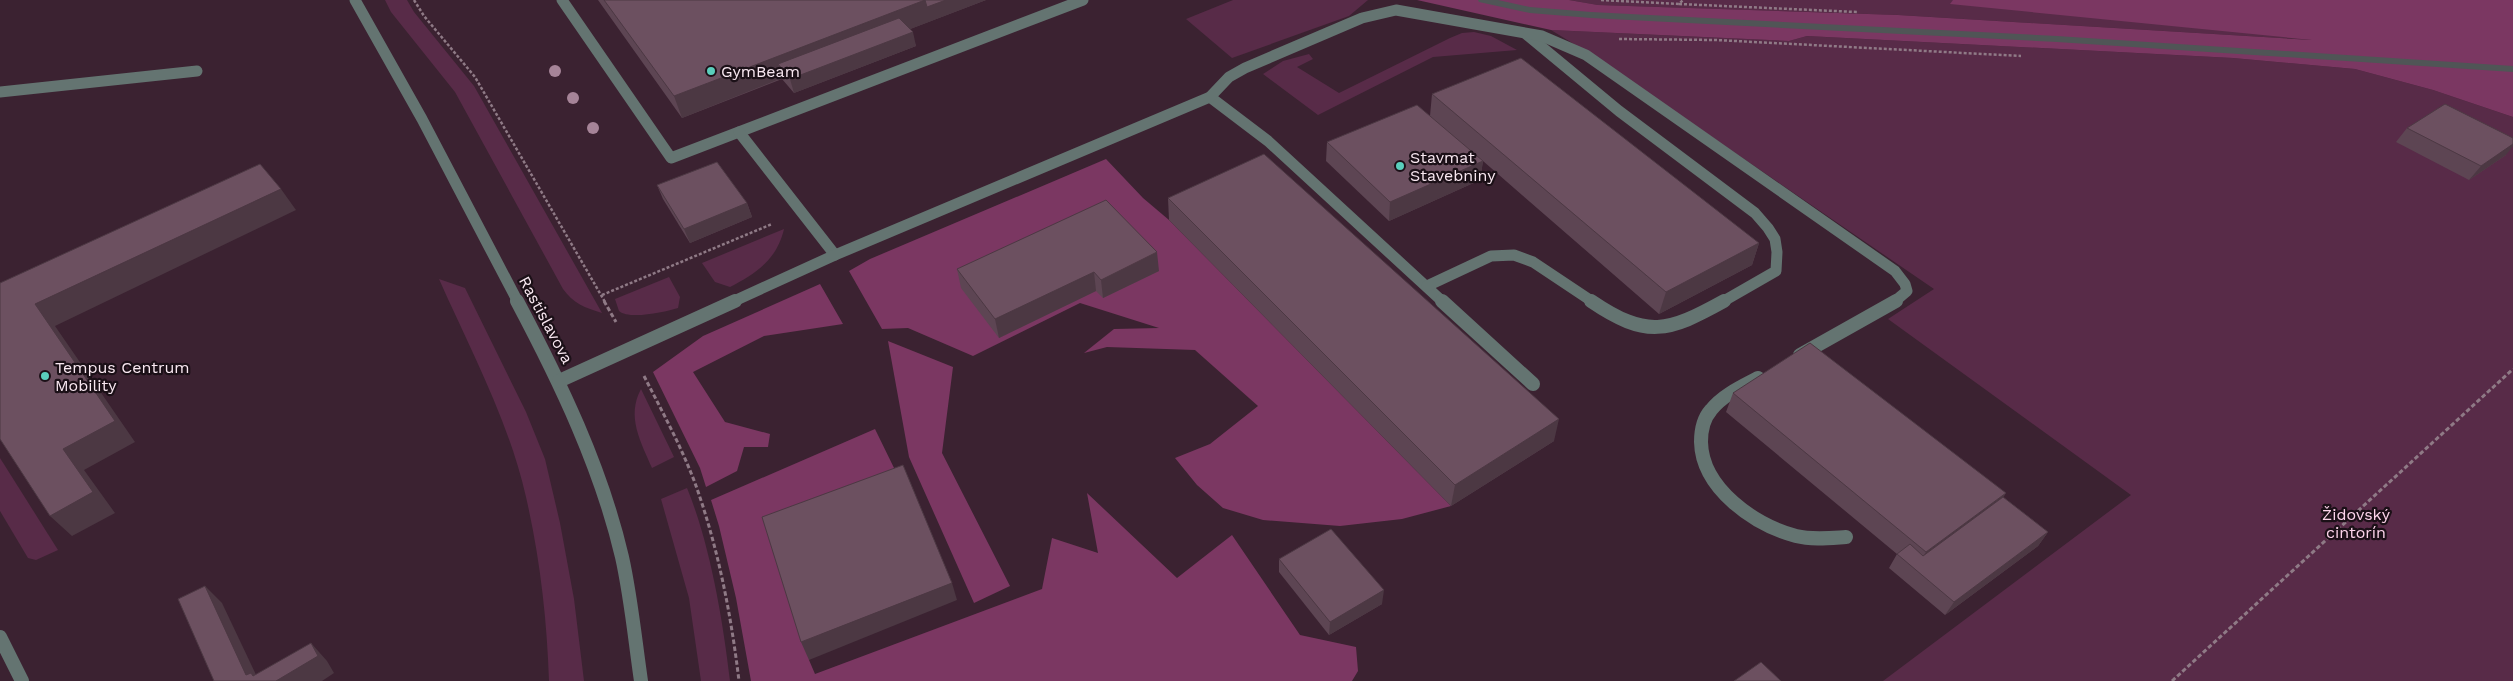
<svg xmlns="http://www.w3.org/2000/svg" width="2513" height="681" font-family="'Work Sans',sans-serif">
<style>
.green{fill:#582b48}
.forest{fill:#7b3762}
.lines{fill:none;stroke-linecap:round;stroke-linejoin:round}
.stream{fill:#505556;fill-rule:evenodd}
.path-far1{stroke:#8f7a86;stroke-width:2.5;stroke-dasharray:3 2;stroke-linecap:butt}
.path{stroke:#8f7a86;stroke-width:3;stroke-dasharray:4.5 2.5;stroke-linecap:butt}
.minor-far1{stroke:#647471;stroke-width:11}
.minor{stroke:#647471;stroke-width:14}
.tree{fill:#a68498}
.wall{fill:#5d4553}
.shaded-wall{fill:#4c3843}
.building{fill:#6c5060;stroke:#4c3843}
.poi-dot{fill:#5acebc;stroke:#1b1017;stroke-width:2}
.labels{text-anchor:middle;dominant-baseline:central;stroke-width:4.5;stroke-linejoin:round;paint-order:stroke}
.poi-label{font-size:16px;fill:#f9e8f1;stroke:#1b1017;text-anchor:start}
.street-label{font-size:16px;fill:#f9e8f1;stroke:#1b1017}
.park-label{font-size:16px;fill:#fed5ec;stroke:#1b1017}
</style>
<rect width="100%" height="100%" fill="#3b2231"/>
<!-- green -->
<g class="green">
<path d="M385,0H407L414,12L474,86L602,313C585,308 573,303 563,289L455,92L391,12Z"/>
<path d="M1233,0H1368L1349,16L1232,58L1186,19Z"/>
<path d="M1569,0H2513L2330,41L1898,15L1598,5Z"/>
<path d="M1551,30L1789,41L1807,36L2233,58L2355,69L2433,90L2513,117V681H1883L2131,495L1888,319L1934,289L1595,57Z"/>
<path d="M1474,32L1491,36L1517,50L1433,57L1318,115L1263,74L1283,61L1309,54L1313,59L1297,67L1339,93L1450,38L1462,33Z"/>
<path d="M784,229C777,259 757,273 730,287L715,282L702,263Z"/>
<path d="M669,277L680,297L678,308C665,312 629,320 619,311L615,299Z"/>
<path d="M439,279L465,288L526,412L545,459L560,523L574,599L584,681H549C547,619 540,558 526,497C509,421 470,349 439,279Z"/>
<path d="M641,389L674,457L652,468C641,442 626,417 641,389Z"/>
<path d="M0,458L58,550L36,560L28,558L0,511Z"/>
<path d="M687,488C710,544 723,620 730,681H701L689,598L661,499Z"/>
</g>
<!-- forest -->
<g class="forest">
<path d="M1417,0H1569L1598,5L1898,15L2312,40L1950,4L1953,0H2513V117L2433,90L2355,69L2233,58L1807,36L1789,41L1551,30Z"/>
<path d="M1106,159L1143,198L1169,220L1451,506L1402,519L1340,526L1263,520L1223,508L1197,485L1175,458L1210,444L1258,406L1195,350L1107,347L1084,353L1114,329L1159,328L1080,303L973,356L908,328L882,329L849,271L870,259Z"/>
<path d="M820,284L843,324L764,336L693,372L725,422L770,434L768,447H744L737,471L706,487L700,468L653,372L703,336Z"/>
<path d="M888,341L953,367L942,453L1010,586L974,603L909,457Z"/>
<path d="M875,429L896,472L809,660L815,674L1042,589L1052,538L1098,553L1087,493L1177,578L1232,535L1300,635L1356,647L1358,671L1352,681H751L736,598L719,526L711,500Z"/>
</g>
<g class="lines">
<!-- stream -->
<path class="stream" d="M1478,0H1498L1530,7L1591,12L2057,36L2513,66V72L2057,42L1591,18L1530,13L1479,2Z"/>
<!-- path-far1 -->
<g class="path-far1">
<path d="M414,0L424,16L475,77L605,302"/>
<path d="M1601,0L1679,4L1683,0"/>
<path d="M1679,4L1857,12"/>
<path d="M1619,39L1716,40L2021,56"/>
<path d="M602,295L772,224"/>
</g>
<!-- path -->
<g class="path">
<path d="M604,301L616,322"/>
<path d="M644,376C662,411 681,446 695,483C718,547 731,614 739,681"/>
<path d="M2172,681L2513,369"/>
</g>
<!-- minor-far1 -->
<g class="minor-far1">
<path d="M355,0L422,119L518,302"/>
<path d="M562,0L671,158L1083,0"/>
<path d="M1526,34L1619,111L1755,213L1768,228L1775,239L1777,252L1776,271L1722,302"/>
<path d="M0,92L197,71"/>
<path d="M1210,97L1268,141L1443,302"/>
<path d="M739,132L835,255"/>
<path d="M1427,286L1491,256L1514,255L1533,262L1593,302"/>
<path d="M732,302L835,255L1210,97L1229,77L1245,68L1362,18L1396,10L1542,36L1586,55L1895,271L1905,284L1907,291L1894,302"/>
</g>
<!-- minor -->
<g class="minor">
<path d="M517,301C560,382 601,467 622,557C631,597 635,640 641,681"/>
<path d="M1442,301L1533,384"/>
<path d="M1591,301C1647,339 1668,332 1724,301"/>
<path d="M1800,355L1896,301"/>
<path d="M1758,378C1741,387 1723,395 1711,410C1703,419 1701,431 1701,442C1702,489 1755,525 1796,536C1812,540 1830,538 1846,537"/>
<path d="M559,381L735,301"/>
<path d="M0,637L22,681"/>
</g>
</g>
<!-- trees -->
<g class="tree">
<circle cx="555" cy="71" r="6"/>
<circle cx="573" cy="98" r="6"/>
<circle cx="593" cy="128" r="6"/>
</g>
<!-- wall -->
<g class="wall">
<path d="M598,0H986L910,29L916,46L794,93L782,79L682,118Z"/>
<path d="M1432,94L1759,243L1752,265L1659,314L1483,161L1480,180L1389,221L1326,161L1327,142L1430,116Z"/>
<path d="M2407,128L2506,155L2469,180L2396,142Z"/>
<path d="M657,185L747,203L752,217L690,243L663,199Z"/>
<path d="M1168,198L1554,441L1451,506L1169,220Z"/>
<path d="M957,269L1159,271L1103,298L1096,291L999,338L961,288Z"/>
<path d="M1733,393L2006,493L2003,497L2048,532L2038,546L1945,615L1889,568L1897,554L1726,412Z"/>
<path d="M1279,559L1382,604L1329,635L1279,572Z"/>
</g>
<!-- shaded-wall -->
<g class="shaded-wall">
<path d="M925,0H986L788,76L778,64L782,78L682,118L674,96Z"/>
<path d="M913,32L916,46L794,93L790,79Z"/>
<path d="M2513,144V146L2506,155L2469,180L2481,166Z"/>
<path d="M1483,161L1480,180L1389,221L1390,202Z"/>
<path d="M281,189L296,210L55,326L135,442L84,470L115,513L72,536L50,516L63,449L35,304Z"/>
<path d="M747,203L752,217L690,243L684,229Z"/>
<path d="M1759,243L1752,265L1659,314L1666,292Z"/>
<path d="M1157,252L1159,271L1103,298L1101,280Z"/>
<path d="M1094,272L1096,291L999,338L995,319Z"/>
<path d="M1559,419L1554,441L1451,506L1455,485Z"/>
<path d="M2006,493L1994,511L1915,569L1926,552Z"/>
<path d="M2048,532L2038,546L1945,615L1954,602Z"/>
<path d="M952,583L957,600L809,660L801,642Z"/>
<path d="M205,586L222,603L258,679L246,675Z"/>
<path d="M1384,590L1382,604L1329,635L1330,622Z"/>
<path d="M311,643L327,661L334,673L322,681H276Z"/>
</g>
<!-- building -->
<g class="building">
<path d="M604,0H925L674,96Z"/>
<path d="M925,0H946L927,7Z"/>
<path d="M899,18L913,32L790,79L778,64Z"/>
<path d="M1521,58L1759,243L1666,292L1432,94Z"/>
<path d="M2445,104L2513,138V144L2481,166L2407,128Z"/>
<path d="M1417,105L1483,161L1390,202L1327,142Z"/>
<path d="M1264,154L1559,419L1455,485L1168,198Z"/>
<path d="M717,162L747,203L684,229L657,185Z"/>
<path d="M260,164L281,189L35,304L115,421L63,449L93,492L50,516L0,439V283Z"/>
<path d="M1106,200L1157,252L1101,280L1094,272L995,319L957,269Z"/>
<path d="M1810,343L2006,493L1926,552L1733,393Z"/>
<path d="M903,465L952,583L801,642L762,517Z"/>
<path d="M2003,497L2048,532L1954,602L1897,554L1910,544L1923,556Z"/>
<path d="M1331,529L1384,590L1330,622L1279,559Z"/>
<path d="M205,586L246,675L251,673L253,676L311,643L318,656L276,681H214L178,599Z"/>
<path d="M1761,662L1781,681H1734Z"/>
</g>
<!-- markers -->
<g class="poi-dot">
<circle cx="711" cy="71" r="5"/>
<circle cx="1400" cy="166" r="5"/>
<circle cx="45" cy="376" r="5"/>
</g>
<g class="labels">
<!-- poi labels -->
<g class="poi-label">
<text x="721" y="71">GymBeam</text>
<text x="1410" y="157">Stavmat<tspan x="1410" dy="18">Stavebniny</tspan></text>
<text x="55" y="367">Tempus Centrum<tspan x="55" dy="18">Mobility</tspan></text>
</g>
<!-- street labels -->
<g class="street-label">
<text transform="translate(546 320) rotate(62)">Rastislavova</text>
</g>
<!-- park labels -->
<g class="park-label">
<text x="2356" y="514">Židovský<tspan x="2356" dy="18">cintorín</tspan></text>
</g>
</g>
</svg>
